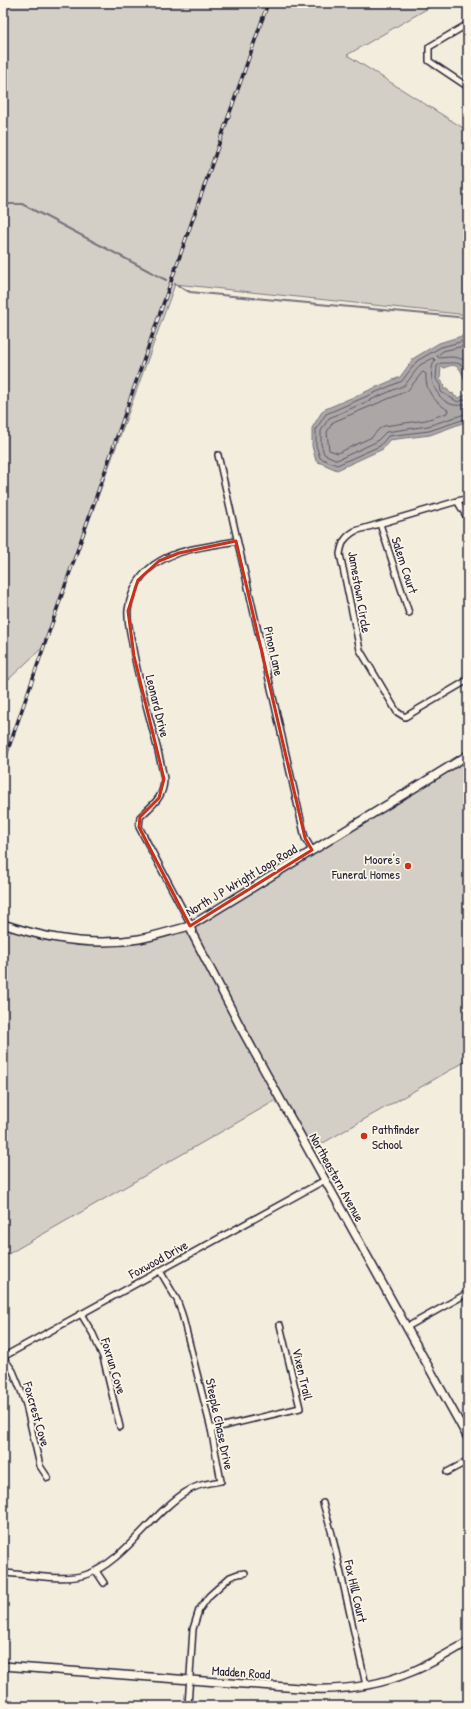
<svg xmlns="http://www.w3.org/2000/svg" width="471" height="1709" font-family="'Patrick Hand',sans-serif">
<style>
.green{fill:#d4cfc6;stroke:#7b7880}
.water{fill:#aca7a6;stroke:#75727b}
.lines{fill:none;stroke-linecap:round;stroke-linejoin:round}
.shore{stroke:#595766;stroke-width:1}
.stream{stroke:#75727b;stroke-width:2}
.street-casing{stroke:#22223b;stroke-width:8}
.secondary-casing{stroke:#22223b;stroke-width:10}
.street{stroke:#fcf5e5;stroke-width:5}
.secondary{stroke:#fcf5e5;stroke-width:7}
.rail-casing{stroke:#22223b;stroke-width:3.5}
.rail{stroke:#fcf5e5;stroke-width:2;stroke-dasharray:6;stroke-linecap:butt}
.marked{fill:none;stroke:#c8321e;stroke-width:3;stroke-linejoin:round}
.poi-dot{fill:#c8321e;stroke:#fcf5e5;stroke-width:1.5}
.labels{text-anchor:middle;dominant-baseline:central;stroke-width:3.5;stroke-linejoin:round;paint-order:stroke}
.street-label{font-size:13px;fill:#22223b;stroke:#fcf5e5}
.poi-label{font-size:13px;fill:#22223b;stroke:#fcf5e5;text-anchor:end}
</style>
<rect width="100%" height="100%" fill="#f3edde"/>
<filter id="ink" filterUnits="userSpaceOnUse"><feTurbulence type="fractalNoise" baseFrequency=".025" numOctaves="2"/><feDisplacementMap in="SourceGraphic" scale="8" xChannelSelector="R" yChannelSelector="G"/><feConvolveMatrix kernelMatrix="1 2 1 2 8 2 1 2 1" color-interpolation-filters="sRGB"/></filter>
<g filter="url(#ink)">
<!-- green -->
<g class="green">
<path d="M3,3H437L347,55L468,131V315L175,284L44,646L9,679L3,680Z"/>
<path d="M468,755V1060L309,1151L280,1098L3,1257V924L26,932L106,942L190,926Z"/>
</g>
<!-- water -->
<path class="water" d="M465,335L468,336V385L466,384C462,373 460,360 444,368L441,366L440,379L445,386L443,389H447L451,394L453,393L454,396L459,398L468,393V421L430,435L389,440L383,449L337,470L316,461L312,446V428L323,410L400,377L414,358L439,343Z"/>
<g class="lines">
<!-- shore -->
<g class="shore">
<path d="M468,340L441,347L417,361L402,381L326,414L316,429V445L320,458L337,465L380,446L388,436L429,431L468,418"/>
<path d="M468,345L443,351L437,356L439,358C450,357 460,355 468,364"/>
<path d="M423,372L426,374C425,391 434,401 448,410L447,413L426,420L384,426L379,429L372,437L338,453L329,450L327,432L333,422L407,391Z"/>
<path d="M468,377C463,358 455,364 441,363L437,366L436,379L440,385L441,392L458,402L468,398"/>
<path d="M468,403C443,415 423,380 435,360L433,358L420,365L405,385L329,418L321,431V444L324,454L337,460L376,442L386,432L428,426L468,413"/>
</g>
<!-- stream -->
<g class="stream">
<path d="M3,204H22L166,280"/>
<path d="M175,284L190,292L468,318"/>
</g>
<defs>
<g id="street">
<path d="M468,24L429,47V61L468,87"/>
<path d="M218,455L305,838L312,850"/>
<path d="M468,498L355,531C345,537 342,542 340,554L360,650L397,712L405,717L468,680"/>
<path d="M457,501L468,519"/>
<path d="M380,524L409,613"/>
<path d="M190,926L189,921L139,827L140,817C152,805 164,798 164,779C156,733 139,689 132,643C130,632 127,620 128,610C131,589 142,571 160,561C182,548 212,546 236,541"/>
<path d="M81,1314L93,1334L103,1357L120,1427"/>
<path d="M407,1327L468,1293"/>
<path d="M3,1357L325,1180"/>
<path d="M3,1357L13,1371L20,1388L26,1405L40,1466L48,1478"/>
<path d="M211,1429L300,1408L280,1325"/>
<path d="M447,1472L468,1461"/>
<path d="M323,1503L332,1534L366,1685"/>
<path d="M96,1571L104,1583"/>
<path d="M3,1573C28,1574 61,1582 85,1575C121,1565 153,1512 186,1492C196,1485 209,1483 221,1481L211,1429L182,1314L177,1300L160,1271"/>
<path d="M188,1706L193,1629L199,1610L209,1596L230,1577L238,1574L245,1573"/>
</g>
<g id="secondary">
<path d="M3,924C47,939 92,947 139,939C156,936 173,930 190,926L468,755"/>
<path d="M190,926L193,935L241,1028L325,1180L468,1438"/>
<path d="M3,1666L313,1689C346,1690 380,1685 411,1672C431,1664 450,1652 468,1642"/>
</g>
</defs>
<!-- street casing -->
<use href="#street" class="street-casing"/>
<!-- secondary casing -->
<use href="#secondary" class="secondary-casing"/>
<!-- street -->
<use href="#street" class="street"/>
<!-- secondary -->
<use href="#secondary" class="secondary"/>
<defs>
<path id="rail" d="M3,764L268,3"/>
</defs>
<!-- rail casing -->
<use href="#rail" class="rail-casing"/>
<!-- rail -->
<use href="#rail" class="rail"/>
</g>
</g>
<!-- marked area -->
<path class="marked" d="M236,541L305,838L312,850L190,926L139,827L140,817L159,798L164,779L134,656L128,611L138,580L159,561L179,553Z"/>
<!-- markers -->
<g class="poi-dot">
<circle cx="408" cy="866" r="4"/>
<circle cx="364" cy="1136" r="4"/>
</g>
<g class="labels">
<!-- street labels -->
<g class="street-label">
<text transform="translate(405 565) rotate(72)">Salem Court</text>
<text transform="translate(360 592) rotate(80)">Jamestown Circle</text>
<text transform="translate(274 651) rotate(77)">Pinon Lane</text>
<text transform="translate(158 706) rotate(76)">Leonard Drive</text>
<text transform="translate(241 880) rotate(-31)">North J P Wright Loop Road</text>
<text transform="translate(337 1177) rotate(61)">Northeastern Avenue</text>
<text transform="translate(158 1259) rotate(-29)">Foxwood Drive</text>
<text transform="translate(114 1366) rotate(73)">Foxrun Cove</text>
<text transform="translate(303 1374) rotate(77)">Vixen Trail</text>
<text transform="translate(37 1414) rotate(74)">Foxcrest Cove</text>
<text transform="translate(220 1424) rotate(78)">Steeple Chase Drive</text>
<text transform="translate(356 1591) rotate(77)">Fox Hill Court</text>
<text transform="translate(241 1672) rotate(4)">Madden Road</text>
</g>
<!-- poi labels -->
<g class="poi-label">
<text x="400" y="859">Moore's<tspan x="400" dy="15">Funeral Homes</tspan></text>
<text x="372" y="1129" text-anchor="start">Pathfinder<tspan x="372" dy="15">School</tspan></text>
</g>
</g>
<!-- margin -->
<rect width="471" height="1709" fill="none" stroke="#fcf5e5" stroke-width="16"/>
<rect x="8" y="8" width="455" height="1693" fill="none" stroke="#22223b" stroke-width="1.5" filter="url(#ink)"/>
</svg>
